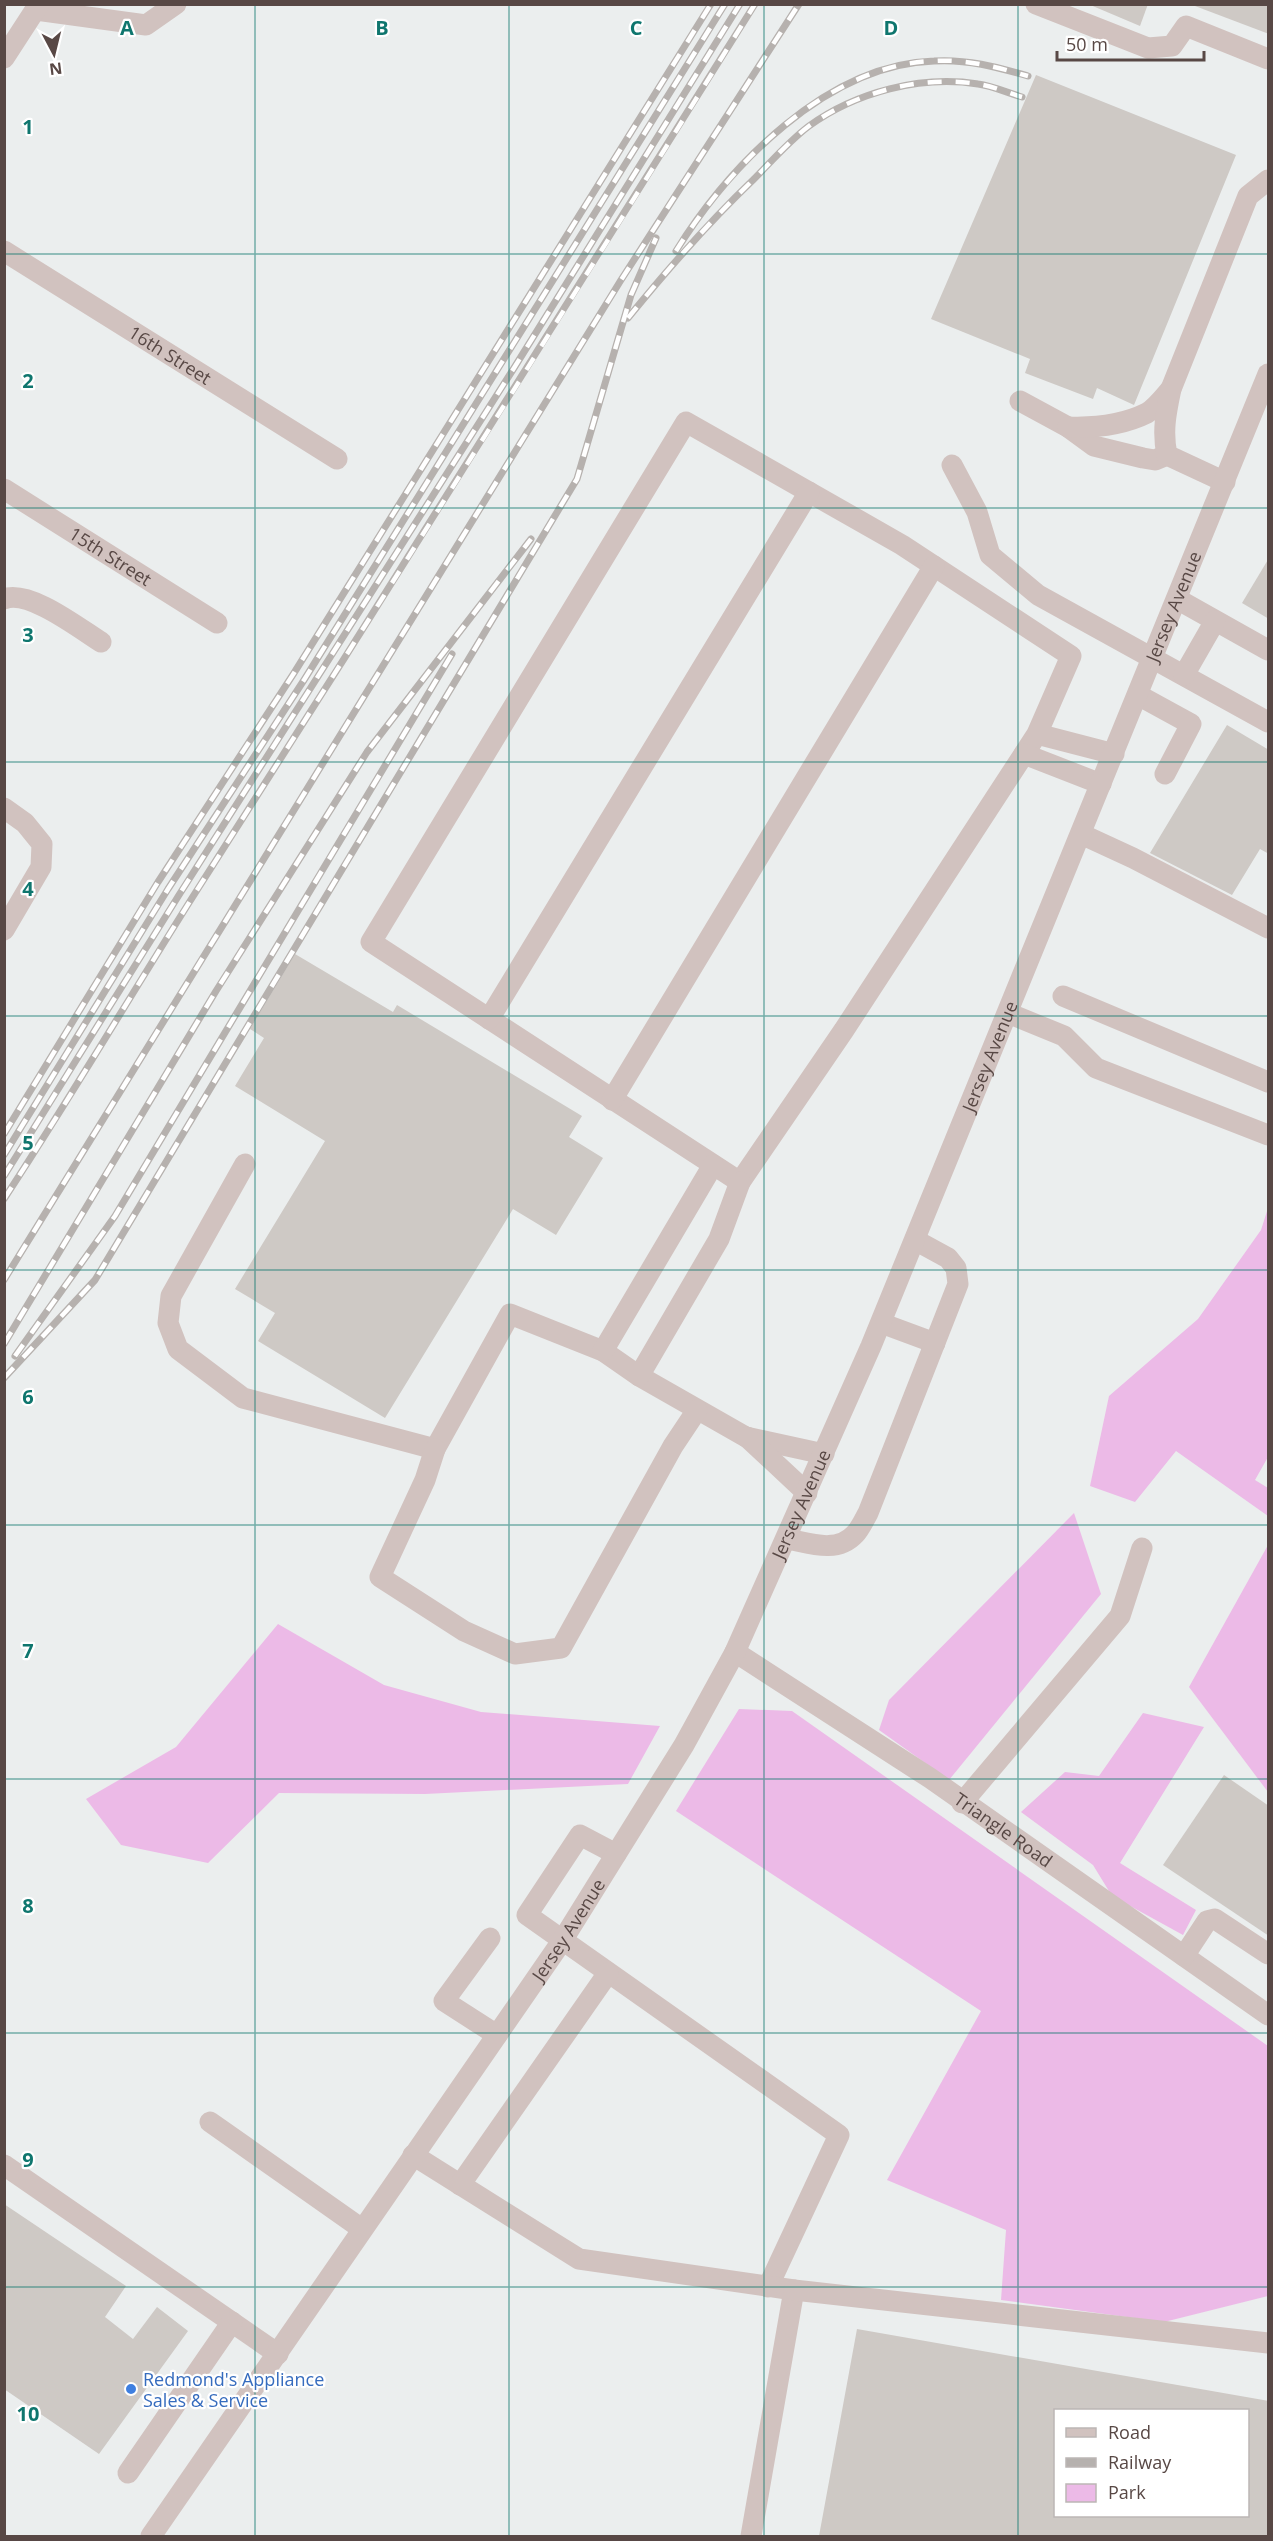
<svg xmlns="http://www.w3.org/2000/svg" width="1273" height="2541" font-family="'Open Sans',sans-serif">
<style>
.green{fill:#ecbae7}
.building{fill:#cec9c5;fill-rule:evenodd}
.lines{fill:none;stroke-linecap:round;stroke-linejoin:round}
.minor{stroke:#d1c2bf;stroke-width:21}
.rail-casing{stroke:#b6b1ae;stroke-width:7}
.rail{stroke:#fff;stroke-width:4.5;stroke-dasharray:14;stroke-linecap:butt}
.grid{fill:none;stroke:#0f766e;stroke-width:1.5;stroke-opacity:0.55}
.shop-dot{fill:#3f7fe0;stroke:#fff;stroke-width:2}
.labels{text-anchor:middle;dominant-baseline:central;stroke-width:4.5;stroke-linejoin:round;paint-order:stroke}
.street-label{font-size:18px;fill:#584845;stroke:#fff}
.shop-label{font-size:18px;fill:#366cbe;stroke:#fff;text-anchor:start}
.grid-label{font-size:20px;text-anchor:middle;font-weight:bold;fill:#0f766e;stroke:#fff;stroke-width:4.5;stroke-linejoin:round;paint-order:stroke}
</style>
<rect width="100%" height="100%" fill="#ebeeee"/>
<!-- green -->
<g class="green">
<path d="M1268,1208V1457L1255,1480L1268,1488V1516L1176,1451L1135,1502L1090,1486L1109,1396L1198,1319L1261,1230Z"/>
<path d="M1074,1513L1101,1594L949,1780L879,1730L889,1700Z"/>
<path d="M1268,1545V1792L1189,1687Z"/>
<path d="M278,1624L384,1685L481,1712L660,1726L628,1784L425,1794L279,1793L208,1863L121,1845L86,1799L176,1747Z"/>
<path d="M739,1709L792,1711L1268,2046V2296L1164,2322L1001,2300L1006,2230L887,2180L981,2011L676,1811Z"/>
<path d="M1143,1713L1204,1727L1120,1863L1196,1910L1183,1935L1112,1896L1093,1865L1021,1812L1065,1772L1099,1776Z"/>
</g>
<!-- building -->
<g class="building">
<path d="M1088,4H1148L1140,26Z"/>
<path d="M1195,4H1269V34L1195,6Z"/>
<path d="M1036,75L1236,155L1134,405L1097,388L1093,399L1025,373L1030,359L931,319Z"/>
<path d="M1269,558V619L1242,603Z"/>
<path d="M1227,725L1269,750V854L1260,849L1232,895L1150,853Z"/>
<path d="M295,954L393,1012L397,1005L582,1116L569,1137L603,1158L556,1235L513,1209L385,1418L258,1341L275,1313L235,1289L325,1141L235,1086L264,1038L250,1029Z"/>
<path d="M1224,1775L1269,1806V1936L1163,1865Z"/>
<path d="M4,2204L126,2286L105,2317L133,2339L157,2307L188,2331L99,2454L4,2389Z"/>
<path d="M857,2329L1269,2401V2536H819ZM1056,2410H1248V2516H1056Z"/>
</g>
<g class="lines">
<!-- minor -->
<g class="minor">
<path d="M1036,4L1148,48L1172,46L1186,26L1268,59"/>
<path d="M36,10L146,25L176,4"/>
<path d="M4,58L39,4"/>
<path id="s1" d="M4,251L337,459"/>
<path d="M1020,401L1068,427L1094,446L1143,458L1155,460L1167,455"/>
<path d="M1068,427C1095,428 1123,425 1147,413C1156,408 1164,397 1171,389"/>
<path d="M952,465L977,512L990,555L1038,595L1268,722"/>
<path d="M1225,482L1167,455C1162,431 1166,413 1171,389L1248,196L1268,180"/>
<path id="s2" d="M4,489L217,623"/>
<path d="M4,599C29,589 80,629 101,642"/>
<path d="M1177,599L1268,650"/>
<path d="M1184,675L1215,621"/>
<path d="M1138,695L1191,724L1165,774"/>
<path d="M1037,734L1071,656L902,545L686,422L371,942L740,1182L844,1030L1037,734L1114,754"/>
<path d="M1024,754L1101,784"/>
<path d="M4,808L25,823L42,844L41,867L4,930"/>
<path d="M1081,834L1133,858L1268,928"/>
<path d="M1063,996L1268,1082"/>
<path d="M1008,1013L1064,1036L1096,1068L1268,1135"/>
<path d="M489,1019L809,492"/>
<path d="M612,1100L934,566"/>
<path d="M245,1164L171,1296L168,1323L178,1349L243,1398L435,1449L510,1314L603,1351L639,1376L746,1437L824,1454"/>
<path d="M881,1323L935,1343"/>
<path d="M603,1351L713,1165"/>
<path d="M639,1376L719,1239L740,1182"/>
<path d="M747,1437L807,1493"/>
<path d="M435,1449L425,1480L380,1577L464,1631L515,1654L561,1648L673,1446L697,1410"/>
<path d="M787,1539C809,1543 837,1554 855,1534C860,1529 864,1520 868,1513L958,1284L956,1268L948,1258L915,1240"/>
<path id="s3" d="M735,1652L930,1778L1268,2015"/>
<path d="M962,1803L1120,1616L1142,1548"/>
<path d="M616,1854L580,1835L527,1915L839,2135L768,2287"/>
<path d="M490,1938L444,2001L497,2035"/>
<path d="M1184,1956L1207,1921L1215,1919L1268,1954"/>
<path d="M210,2122L362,2229"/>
<path d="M413,2155L579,2259L794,2290L751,2536"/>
<path d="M4,2165L278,2354"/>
<path d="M460,2185L608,1973"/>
<path d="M794,2290L1268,2343"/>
<path d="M128,2473L232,2322"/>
<path id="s4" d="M151,2536L562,1941L684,1745L735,1652L871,1346L1268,374"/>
</g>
<defs>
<g id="rail">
<path d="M676,251C729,166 827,64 934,61C968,59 996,67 1028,76"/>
<path d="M628,318C667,270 708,223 753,180C771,162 789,141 809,126C856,92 921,75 978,84C993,86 1008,93 1022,97"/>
<path d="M4,1134L158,882L294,673L711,4"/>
<path d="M4,1155L168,889L304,680L725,4"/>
<path d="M4,1176L179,895L514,368L740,4"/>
<path d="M4,1199C69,1100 129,998 192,898C381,601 569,304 755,4"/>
<path d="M4,1280L621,280L799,4"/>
<path d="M4,1344L216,991L367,752L531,539"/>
<path d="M15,1356L115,1216L452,654"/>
<path d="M4,1378L95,1280L577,479L631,295L656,238"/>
</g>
</defs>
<!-- rail casing -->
<use href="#rail" class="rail-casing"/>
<!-- rail -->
<use href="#rail" class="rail"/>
</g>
<!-- grid -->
<path class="grid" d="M255,4V2536M509,4V2536M764,4V2536M1018,4V2536M4,254H1268M4,508H1268M4,762H1268M4,1016H1268M4,1270H1268M4,1525H1268M4,1779H1268M4,2033H1268M4,2287H1268"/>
<!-- markers -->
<circle class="shop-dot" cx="131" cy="2389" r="6"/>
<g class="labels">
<!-- street labels -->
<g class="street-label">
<text stroke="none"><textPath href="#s1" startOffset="196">16th Street</textPath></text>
<text stroke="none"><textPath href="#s2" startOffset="126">15th Street</textPath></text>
<text stroke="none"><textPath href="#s4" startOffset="2194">Jersey Avenue</textPath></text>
<text stroke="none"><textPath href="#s4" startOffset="1708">Jersey Avenue</textPath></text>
<text stroke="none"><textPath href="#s4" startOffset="1222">Jersey Avenue</textPath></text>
<text stroke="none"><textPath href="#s3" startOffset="322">Triangle Road</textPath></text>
<text stroke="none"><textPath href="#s4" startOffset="736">Jersey Avenue</textPath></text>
</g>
<!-- shop labels -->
<g class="shop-label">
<text x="143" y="2379">Redmond's Appliance<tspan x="143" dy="21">Sales &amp; Service</tspan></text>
</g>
</g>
<g class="grid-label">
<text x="127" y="35">A</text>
<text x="382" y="35">B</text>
<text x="636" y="35">C</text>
<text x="891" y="35">D</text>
<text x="28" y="134">1</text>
<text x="28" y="388">2</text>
<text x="28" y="642">3</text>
<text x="28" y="896">4</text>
<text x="28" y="1150">5</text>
<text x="28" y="1404">6</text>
<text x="28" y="1658">7</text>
<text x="28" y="1913">8</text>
<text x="28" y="2167">9</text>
<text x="28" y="2421">10</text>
</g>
<!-- border -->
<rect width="1273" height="2541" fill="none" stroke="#584845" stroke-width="12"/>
<!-- legend -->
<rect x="1054" y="2409" width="195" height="108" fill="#ffffff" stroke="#bcb6b5" stroke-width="1.5"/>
<rect x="1066" y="2428" width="30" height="9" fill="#d1c2bf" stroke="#bcb6b5" stroke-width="1.5"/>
<text x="1108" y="2439" font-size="18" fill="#584845">Road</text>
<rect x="1066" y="2458" width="30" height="9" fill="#b6b1ae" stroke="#bcb6b5" stroke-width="1.5"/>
<text x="1108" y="2469" font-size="18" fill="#584845">Railway</text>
<rect x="1066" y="2484" width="30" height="18" fill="#ecbae7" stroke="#bcb6b5" stroke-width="1.5"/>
<text x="1108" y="2499" font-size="18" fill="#584845">Park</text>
<!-- north arrow -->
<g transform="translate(54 54) rotate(173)" stroke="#ffffff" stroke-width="4.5" paint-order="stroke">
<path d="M0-4.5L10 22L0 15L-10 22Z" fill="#584845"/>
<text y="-9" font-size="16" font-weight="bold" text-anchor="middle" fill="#584845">N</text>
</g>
<!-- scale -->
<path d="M1057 51v9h147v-9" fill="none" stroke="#584845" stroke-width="3"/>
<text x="1066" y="51" font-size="18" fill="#584845" stroke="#ffffff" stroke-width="4.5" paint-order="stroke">50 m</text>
</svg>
